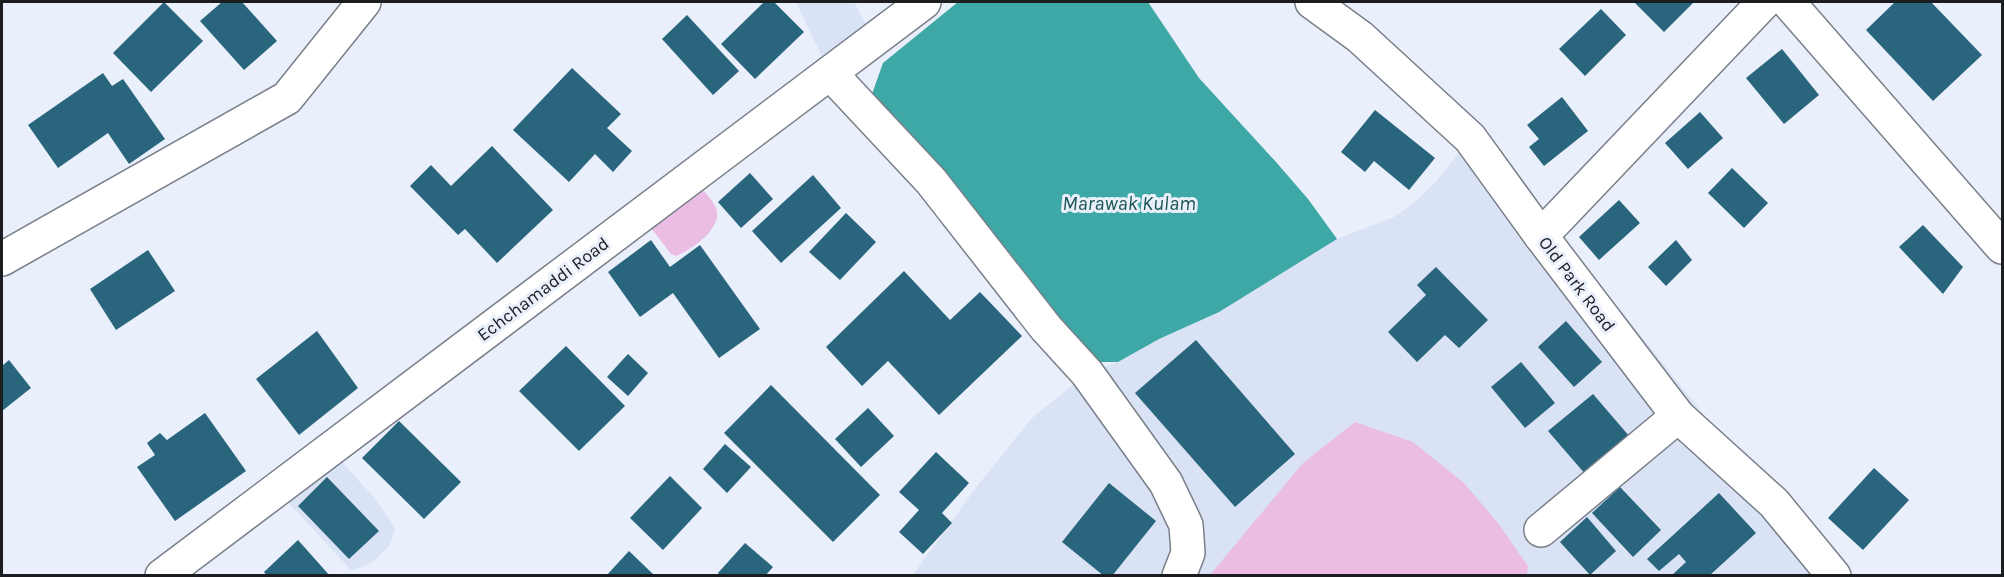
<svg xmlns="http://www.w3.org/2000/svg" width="2004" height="577" font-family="Karla,sans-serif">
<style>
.built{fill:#d9e3f5}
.green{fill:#ebbde4}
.water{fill:#3da8a5}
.building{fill:#29657c}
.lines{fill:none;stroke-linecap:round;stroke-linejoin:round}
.minor-casing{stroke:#797f89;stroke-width:36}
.minor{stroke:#fff;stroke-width:33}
.labels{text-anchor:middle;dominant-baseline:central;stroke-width:6;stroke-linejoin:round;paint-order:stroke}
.street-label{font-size:18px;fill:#1b1d21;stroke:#e9effb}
.water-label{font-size:20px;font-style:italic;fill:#195553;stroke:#e9effb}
</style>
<rect width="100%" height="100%" fill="#e9effb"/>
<!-- built -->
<g class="built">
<path d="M796,2H854L874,39L830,73Z"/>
<path d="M1470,138L1549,224L1634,327L1774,503L1834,576H912L978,485L1031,419L1087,373L1118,362L1337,239L1394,217L1416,201L1436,182Z"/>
<path d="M330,449L377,501L395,528L390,545L377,558L365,566L351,570L277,490Z"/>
</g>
<!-- green -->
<g class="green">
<path d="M692,177C699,186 711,197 716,208C724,228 691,250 676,256L671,254L641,215Z"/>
<path d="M1355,422L1413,442L1464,483L1498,523L1528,566L1527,575H1210L1303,463Z"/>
</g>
<!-- water -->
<path class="water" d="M958,2H1148L1199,78L1276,162L1308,199L1337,239L1219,312L1159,339L1118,362H1086L872,94L883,63Z"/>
<!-- building -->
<g class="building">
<path d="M164,2L203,41L151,92L113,53Z"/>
<path d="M222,2H242L277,41L244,70L200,21Z"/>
<path d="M764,2H774L804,32L755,79L721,44Z"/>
<path d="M1634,2H1694L1664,32Z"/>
<path d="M1895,2H1931L1982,55L1933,101L1866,30Z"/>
<path d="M1601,9L1626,35L1585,76L1559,49Z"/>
<path d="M687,15L739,71L713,95L662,39Z"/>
<path d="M1782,49L1819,95L1784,124L1746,78Z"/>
<path d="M572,68L621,114L607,128L632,151L613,172L595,154L569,182L513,130Z"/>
<path d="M103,73L112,86L123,79L165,139L129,164L108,133L58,168L28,125Z"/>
<path d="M1562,97L1588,131L1544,166L1529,147L1539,139L1527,125Z"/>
<path d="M1375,110L1435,158L1409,190L1374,161L1365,172L1341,152Z"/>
<path d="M1700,112L1723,138L1688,169L1665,143Z"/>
<path d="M492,146L553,210L497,263L465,229L458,235L410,186L431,165L451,186Z"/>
<path d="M1732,168L1768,203L1744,228L1708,193Z"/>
<path d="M750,173L773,199L741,228L718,202Z"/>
<path d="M813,175L841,208L781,263L752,231Z"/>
<path d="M1619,200L1640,223L1599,260L1579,237Z"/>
<path d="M846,213L876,242L840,280L809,252Z"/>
<path d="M1923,225L1963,267L1943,294L1899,247Z"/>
<path d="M651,240L670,267L700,245L760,329L719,358L673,293L640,317L608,272Z"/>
<path d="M1676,240L1692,260L1666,286L1648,267Z"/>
<path d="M148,250L175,291L116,330L90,289Z"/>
<path d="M1436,267L1488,320L1459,348L1445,335L1417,362L1388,332L1426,295L1417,285Z"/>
<path d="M904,271L950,320L980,292L1022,336L939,415L888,361L862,386L826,347Z"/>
<path d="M1566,321L1602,362L1574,387L1538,347Z"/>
<path d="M317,331L358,388L299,435L256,379Z"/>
<path d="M1196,340L1295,454L1235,507L1135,393Z"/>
<path d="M566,346L625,406L579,451L519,391Z"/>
<path d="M628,354L648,373L628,396L607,377Z"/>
<path d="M9,360L31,388L2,411V366Z"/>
<path d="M1521,362L1555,403L1525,428L1491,387Z"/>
<path d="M771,385L880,495L833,542L724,433Z"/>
<path d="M1593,394L1630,437L1586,475L1548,431Z"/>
<path d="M868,408L894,436L861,467L835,439Z"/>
<path d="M205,413L246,471L175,521L137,467L155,455L147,443L160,433L167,440Z"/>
<path d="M399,421L461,482L424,519L362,458Z"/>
<path d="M725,444L751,467L727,493L703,469Z"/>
<path d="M936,452L969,483L942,513L952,523L923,554L899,532L919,510L899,492Z"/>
<path d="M1874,468L1909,500L1863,550L1828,518Z"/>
<path d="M670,476L702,508L663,550L630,518Z"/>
<path d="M327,477L379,531L349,559L298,506Z"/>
<path d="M1109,483L1156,521L1112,576H1104L1062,542Z"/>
<path d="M1620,487L1661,530L1633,557L1592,513Z"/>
<path d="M1719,493L1756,533L1709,576H1671L1686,562L1679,554L1659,571L1647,559Z"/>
<path d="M1587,517L1616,551L1590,575L1560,542Z"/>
<path d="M298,540L330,576H267L264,572Z"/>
<path d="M745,543L773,567L765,576H720L718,573Z"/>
<path d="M629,551L655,576H606Z"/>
</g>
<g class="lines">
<defs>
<g id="minor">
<path d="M1312,2L1360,37L1470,138L1541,236L1678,416L1774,503L1834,576"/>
<path d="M1788,2L2002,247"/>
<path d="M830,73L931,181L1046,328L1087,373L1166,483L1186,525L1188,553L1179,576"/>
<path d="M1541,236L1764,2"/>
<path d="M2,259L287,98L364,2"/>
<path d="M1541,530L1678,416"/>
<path d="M162,576L924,2"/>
</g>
</defs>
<!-- minor casing -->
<use href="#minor" class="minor-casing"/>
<!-- minor -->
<use href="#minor" class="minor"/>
</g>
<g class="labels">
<!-- street labels -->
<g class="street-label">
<text transform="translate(1577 284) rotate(53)">Old Park Road</text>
<text transform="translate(543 289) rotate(-37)">Echchamaddi Road</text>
</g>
<!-- water labels -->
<g class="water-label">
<text x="1129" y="203">Marawak Kulam</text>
</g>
</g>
<!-- border -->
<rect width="2004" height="577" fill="none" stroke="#1b1d21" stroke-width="6"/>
</svg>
